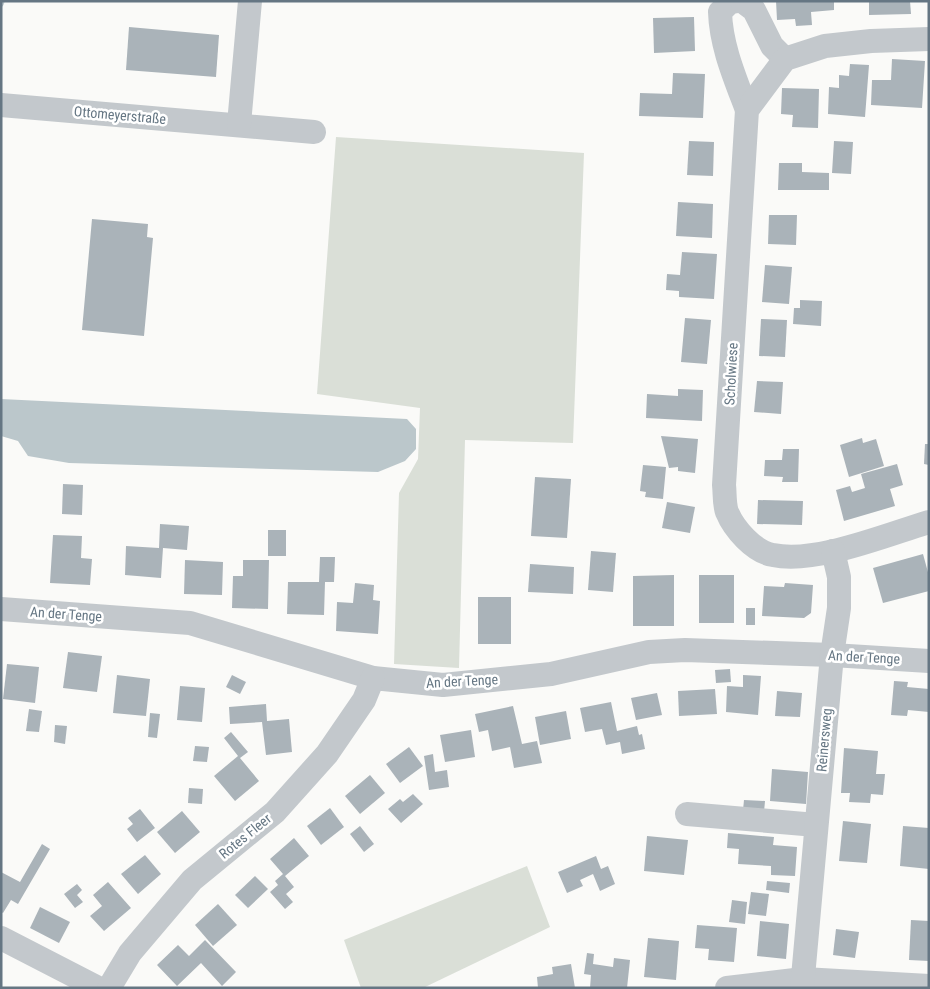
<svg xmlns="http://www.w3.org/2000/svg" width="930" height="989" font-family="'Roboto Condensed',sans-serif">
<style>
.green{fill:#dadfd7}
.water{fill:#bbc7cb}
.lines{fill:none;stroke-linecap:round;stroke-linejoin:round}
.stream{stroke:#bbc7cb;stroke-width:5.5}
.building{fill:#aab3b9}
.minor{stroke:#c3c8cc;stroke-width:24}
.labels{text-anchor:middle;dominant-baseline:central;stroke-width:5;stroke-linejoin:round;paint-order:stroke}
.street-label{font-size:14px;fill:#657683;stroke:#fff}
</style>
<rect width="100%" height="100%" fill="#fafaf8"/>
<!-- green -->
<g class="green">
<path d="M336,137L584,153L573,443L465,440L459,668L394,664L399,493L418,459L420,408L317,394Z"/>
<path d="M527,866L550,927L423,988H361L344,940Z"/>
</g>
<!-- water -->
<path class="water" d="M1,399L407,419L416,429V449L405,461L378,472L69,463L28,456L18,441L1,436Z"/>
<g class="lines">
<!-- stream -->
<path class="stream" d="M1,4L2,1"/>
</g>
<!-- building -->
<g class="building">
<path d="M776,1H834V10L811,12L812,25L796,26L795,19L777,20Z"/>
<path d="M869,1H910L911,14L869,15Z"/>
<path d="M694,17L695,51L654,53L653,18Z"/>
<path d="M129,27L219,35L216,77L126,70Z"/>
<path d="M892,59L925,61L922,108L871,105L872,80H891Z"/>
<path d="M850,64L869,65L865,117L828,114L829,87L839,88V75L849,76Z"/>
<path d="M673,73L705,74L703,118L639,116L640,93L672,94Z"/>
<path d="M782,88L819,89L818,128L792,127L793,115L781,114Z"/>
<path d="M689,141L714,142L713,176L687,175Z"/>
<path d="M834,141L853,142L851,174L832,173Z"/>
<path d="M779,163H802V172L829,173V190H778Z"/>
<path d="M678,202L713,204L712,238L676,236Z"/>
<path d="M769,215H797L796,245L768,244Z"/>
<path d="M92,219L148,224L147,237L153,238L144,336L82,330Z"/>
<path d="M682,252L717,254L714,299L679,297V291L666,290L667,274L680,275Z"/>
<path d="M765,265L792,267L789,304L762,302Z"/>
<path d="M800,300L822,301L821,326L793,324L794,308H800Z"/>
<path d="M685,318L711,320L707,364L681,362Z"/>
<path d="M761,319L787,320L785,357L759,356Z"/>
<path d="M757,381L783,382L781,414L754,412Z"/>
<path d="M678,389L703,390L702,421L646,418L647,394L678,396Z"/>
<path d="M661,436L698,439L695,473L678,471V467L669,468Z"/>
<path d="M862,438L863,443L876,439L884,466L849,477L840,445Z"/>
<path d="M925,444H929V465L924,464Z"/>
<path d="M783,449H799L798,482H782L783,477L764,476L765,460H782Z"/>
<path d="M897,464L903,485L890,489L895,506L844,521L836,490L850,486L852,492L865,488L861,474Z"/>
<path d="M643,465L666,467L663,499L645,497L646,492L640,491Z"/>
<path d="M535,477L571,479L567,538L531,536Z"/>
<path d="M63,484L83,485L82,515L62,514Z"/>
<path d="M758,500L803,501L802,525L757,524Z"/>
<path d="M667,502L695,507L690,533L662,528Z"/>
<path d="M160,524L189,526L187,550L163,548L161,578L125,575L126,546L159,548Z"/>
<rect x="268" y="530" width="18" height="26"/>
<path d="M53,535L82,536L81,558L92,559L90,585L50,583Z"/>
<path d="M591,551L616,553L613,592L588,590Z"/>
<path d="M923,554L929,576V591L883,603L873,568Z"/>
<path d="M320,557H335L334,582H325L324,615L287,614L288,582H319Z"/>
<path d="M185,560L223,562L222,595L184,594Z"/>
<path d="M243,560H269L268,609L232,608L233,576H243Z"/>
<path d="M530,564L574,567L573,594L528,592Z"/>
<path d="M674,575V626H633V576Z"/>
<rect x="699" y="575" width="35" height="48"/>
<path d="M355,583L374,585L373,600L380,601L378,634L336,631L337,602L353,603Z"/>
<path d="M785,583L813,585L811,613L804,618L762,616L764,586L784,587Z"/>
<rect x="478" y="597" width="33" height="47"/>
<rect x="746" y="608" width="9" height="17"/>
<path d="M68,652L102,656L97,692L63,688Z"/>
<path d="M7,664L39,667L35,703L3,699Z"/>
<path d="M730,669L731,682L716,683L715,670Z"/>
<path d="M117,675L150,679L146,716L113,713Z"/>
<path d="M232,675L246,682L240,694L226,687Z"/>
<path d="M743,675L761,676L758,715L726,712L727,686L743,687Z"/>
<path d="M894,681L908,682L907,687L929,689V712L908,710L907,716L891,715Z"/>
<path d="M180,686L205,688L202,722L177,720Z"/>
<path d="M715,689L717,714L679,716L678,691Z"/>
<path d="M777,691L802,693L800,717L775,716Z"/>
<path d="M657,693L662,715L636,720L631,698Z"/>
<path d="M611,702L617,731L637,726L639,735L642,734L645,749L622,754L620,742L606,745L602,729L585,732L580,708Z"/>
<path d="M266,704L267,721L289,719L292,752L266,755L262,722L230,724L229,707Z"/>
<path d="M513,706L522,744L537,741L542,763L514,768L510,747L492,751L488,730L479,732L475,714Z"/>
<path d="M29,709L42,711L39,732L26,731Z"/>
<path d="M566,711L571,739L540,745L535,717Z"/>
<path d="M150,713L160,714L157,738L148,737Z"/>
<path d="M55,725L67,726L65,744L54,742Z"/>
<path d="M471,730L475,757L445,762L440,735Z"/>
<path d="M231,732L248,752L240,758L259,781L235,801L214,776L238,756L224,738Z"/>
<path d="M195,746L209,747L207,762L193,761Z"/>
<path d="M409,747L423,766L400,783L386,764Z"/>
<path d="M844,748L878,751L876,774H885L883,795L871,794L870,803L849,802L850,793H841Z"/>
<path d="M433,754L435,772L447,770L449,787L429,790L424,756Z"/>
<path d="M772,769L808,772L806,804L770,801Z"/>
<path d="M370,775L385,793L360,814L345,796Z"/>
<path d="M189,788L203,789L202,804L188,803Z"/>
<path d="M413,794L423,804L401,823L388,809L400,799L403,802Z"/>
<path d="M744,800L765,801L764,812L743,810Z"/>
<path d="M330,808L344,827L321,845L307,826Z"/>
<path d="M140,809L155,828L137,842L127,829L133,824L128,818Z"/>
<path d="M182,811L200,832L175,853L157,832Z"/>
<path d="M843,821L871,824L867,863L839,861Z"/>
<path d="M360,826L374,844L364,852L350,834Z"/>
<path d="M903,826L929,828V869L900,866Z"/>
<path d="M728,833L774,837L773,845L797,847L795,876L771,875V866L738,864L739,849L727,848Z"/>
<path d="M647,836L688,840L684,875L644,871Z"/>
<path d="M294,838L309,856L285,876L294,887L286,894L293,902L285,909L270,892L278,885L275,881L283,874L270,859Z"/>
<path d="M42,844L50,849L18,904L11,900L3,913L1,912V872L20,882Z"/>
<path d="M145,855L161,874L138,894L121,874Z"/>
<path d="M596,856L601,869L608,866L615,884L600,891L593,874L580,880L583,886L567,893L558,872Z"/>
<path d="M255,876L268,889L248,908L235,895Z"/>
<path d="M767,881L790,883L789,893L766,890Z"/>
<path d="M108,882L131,908L104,931L90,916L102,906L93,895Z"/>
<path d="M77,884L82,890L77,895L83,902L75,908L64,894Z"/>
<path d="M751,892L769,894L766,916L748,914Z"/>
<path d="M732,900L747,902L745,924L729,922Z"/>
<path d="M218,904L237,925L213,946L195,925Z"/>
<path d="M40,907L70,922L59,943L30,928Z"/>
<path d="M911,920L929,921V961L909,960Z"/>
<path d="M760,921L789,924L786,959L757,956Z"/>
<path d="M697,925L737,928L734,962L708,960L709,949L695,948Z"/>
<path d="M836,929L859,932L855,958L833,955Z"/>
<path d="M648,938L679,941L676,980L644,977Z"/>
<path d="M205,940L236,972L222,986L201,963L177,986L157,965L178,945L189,956Z"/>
<path d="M587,953L594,954L593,964L613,967L614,958L630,960L627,988H590L591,975L584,974Z"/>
<path d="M571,964L575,988H538L537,977L553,974L552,967Z"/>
</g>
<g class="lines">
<!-- minor -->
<g class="minor">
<path d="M737,1L730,2L720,12C721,46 735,78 747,110"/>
<path d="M742,1L754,10L772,46L785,59"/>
<path d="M929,39L871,41L825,46L785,59L747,110L724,485C725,493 724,504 727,512C734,529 754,552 773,555C816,564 886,535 929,522"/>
<path d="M1,105L314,132"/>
<path d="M239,124L250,1"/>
<path d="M1,609L190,623L373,678L443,685L551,674L649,652L685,650L832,655L929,661"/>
<path d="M687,814L816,825"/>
<path d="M1,938L98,988"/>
<path d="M109,988L130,953L192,880L275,812L327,754L364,700L373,678"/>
<path d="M727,988L803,979L929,986"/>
<path d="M802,988L832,655L839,608V577L833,551"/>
</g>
</g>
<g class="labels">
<!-- street labels -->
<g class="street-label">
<text transform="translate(120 115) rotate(5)">Ottomeyerstraße</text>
<text transform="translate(731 374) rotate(-87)">Scholwiese</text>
<text transform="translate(66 614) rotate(4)">An der Tenge</text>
<text transform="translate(864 657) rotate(3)">An der Tenge</text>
<text transform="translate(462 681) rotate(-3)">An der Tenge</text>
<text transform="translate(824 740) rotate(-85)">Reinersweg</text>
<text transform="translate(245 836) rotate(-39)">Rotes Fleer</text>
</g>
</g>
<!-- border -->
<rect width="930" height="989" fill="none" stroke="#657683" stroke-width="5"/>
</svg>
